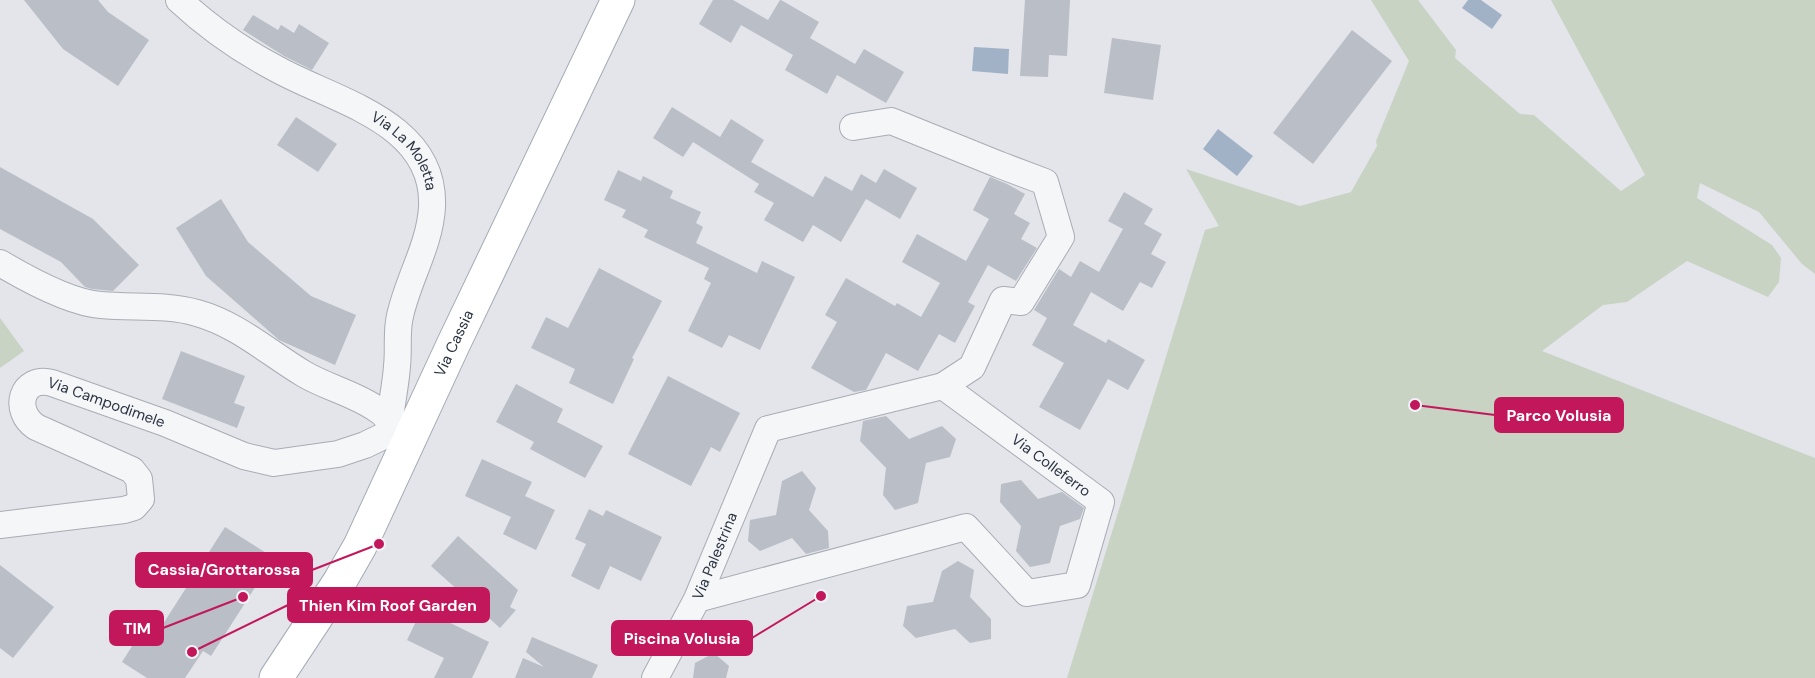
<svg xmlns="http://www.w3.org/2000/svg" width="1815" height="678" font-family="'DM Sans',sans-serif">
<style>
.green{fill:#c8d3c4}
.water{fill:#a1b2c7}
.building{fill:#babec6}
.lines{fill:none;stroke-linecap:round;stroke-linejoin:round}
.minor-casing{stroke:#a8acb4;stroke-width:28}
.major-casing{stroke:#a3aab5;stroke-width:35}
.minor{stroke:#f5f6f8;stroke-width:26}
.major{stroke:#fff;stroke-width:33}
.labels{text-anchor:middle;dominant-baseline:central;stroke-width:5;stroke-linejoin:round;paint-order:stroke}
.street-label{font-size:15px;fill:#2c3341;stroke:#f2f4f7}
.leader{fill:none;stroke:#c2185b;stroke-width:2}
.callout-dot{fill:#c2185b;stroke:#f2f4f7;stroke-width:2}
.callout{fill:#c2185b;stroke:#c2185b;stroke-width:2}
.callout-label{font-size:16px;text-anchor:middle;font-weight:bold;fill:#fff}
</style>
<rect width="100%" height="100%" fill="#e3e5ea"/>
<!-- green -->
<g class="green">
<path d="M1371,0H1418L1456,50L1455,58L1520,114L1534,115L1621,191L1645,175L1551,0H1815V274L1802,264L1759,212L1700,183L1697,198L1772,245L1781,258L1779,282L1768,297L1687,261L1627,302L1603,305L1542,351L1815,458V678H1067L1205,230L1219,226L1186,169L1300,206L1351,192L1377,146L1376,141L1409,61Z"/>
<path d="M0,318L24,351L0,368Z"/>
</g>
<!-- water -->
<g class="water">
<path d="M1468,0H1481L1502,15L1492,29L1462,8Z"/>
<path d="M974,47L1009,49L1008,74L972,71Z"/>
<path d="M1218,129L1253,156L1237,176L1203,149Z"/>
</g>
<!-- building -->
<g class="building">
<path d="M24,0H98L108,12L149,40L118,86L63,49Z"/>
<path d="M713,0H733L768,20L780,0H781L819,22L810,38L855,64L864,49L904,72L886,103L837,75L827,94L785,70L793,55L741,25L731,43L699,24Z"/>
<path d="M1025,0H1070L1067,56L1049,55L1048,77L1020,76Z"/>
<path d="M253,15L278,30L281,25L294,33L299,24L329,43L312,70L284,56L243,30Z"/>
<path d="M1352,30L1392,61L1313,164L1273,133Z"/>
<path d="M1112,38L1161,45L1153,100L1104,93Z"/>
<path d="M672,107L720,137L731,119L764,140L751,162L813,197L825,176L852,191L861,174L876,183L884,169L917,188L900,219L866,199L841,242L813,225L803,242L764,220L774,203L754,192L759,184L693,142L683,157L653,138Z"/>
<path d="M296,117L337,144L318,172L277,145Z"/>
<path d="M0,167L93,219L139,265L113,291L92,289L85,287L61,262L0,229Z"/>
<path d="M618,170L641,181L643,176L673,191L670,198L701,212L696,223L703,227L696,243L757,273L762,261L795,277L760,350L729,335L722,348L688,331L711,283L704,279L709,268L644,237L648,230L622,217L626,210L604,200Z"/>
<path d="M990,177L1007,184L1025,194L1014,214L1030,223L1021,239L1037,248L1016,281L988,265L968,302L975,306L955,343L939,334L918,371L886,353L866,390L854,392L811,368L837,322L825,315L846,278L895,306L897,303L921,317L940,283L902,262L917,234L966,261L989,219L973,210Z"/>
<path d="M1124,192L1153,209L1144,224L1162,234L1151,254L1166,262L1152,288L1140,282L1123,311L1091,292L1073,325L1106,343L1108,339L1145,360L1128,390L1108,379L1080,430L1039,407L1064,363L1032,345L1047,318L1034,310L1059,269L1071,277L1080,261L1099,272L1123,229L1108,221Z"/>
<path d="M221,199L248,242L311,296L356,315L335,365L279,340L206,276L176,228Z"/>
<path d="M599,268L662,301L632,358L634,359L613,404L569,383L575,369L531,348L546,317L568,328Z"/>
<path d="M181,351L245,376L234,403L245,407L237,428L162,399Z"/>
<path d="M668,376L740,413L720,452L711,447L691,486L628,454Z"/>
<path d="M516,384L563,409L557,422L603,446L585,478L530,449L534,442L496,422Z"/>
<path d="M886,416L909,439L942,426L956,439L950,457L926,463L918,503L895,510L883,495L886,468L860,441L863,421Z"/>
<path d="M482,459L532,482L525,496L555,510L536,550L503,534L511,517L465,496Z"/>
<path d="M802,471L816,488L809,510L828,531L829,548L806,554L792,538L760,551L748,541L750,520L776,515L782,481Z"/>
<path d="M1021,480L1038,499L1062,492L1084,508L1080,519L1060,526L1050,563L1030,567L1016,551L1021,526L1000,502L1001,484Z"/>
<path d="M589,509L603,516L606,510L662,537L641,581L610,566L599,590L571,576L586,544L575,539Z"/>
<path d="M225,527L274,558L211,656L203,651L185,678H147L122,662L151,616L163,624Z"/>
<path d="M458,536L518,590L510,607L516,610L500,628L431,566Z"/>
<path d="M958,561L974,570L970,597L991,619V639L970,643L955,629L916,638L903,626L907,606L933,602L942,571Z"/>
<path d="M0,565L54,607L13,658L0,648Z"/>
<path d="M422,609L489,642L472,678H434L444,658L407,640Z"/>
<path d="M532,637L598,665L592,678H515L523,658L544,667L526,652Z"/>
<path d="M714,653L729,666L726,678H693L695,663Z"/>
</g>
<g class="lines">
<defs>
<g id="minor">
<path id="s1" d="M179,0C209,28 239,49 275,68C333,101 436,121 432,207C430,245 408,279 400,316C396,332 399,349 397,366C396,381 393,396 391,411"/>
<path d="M853,127L891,121L1000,165L1045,182L1061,237L1021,302L1003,300L972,367L943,386"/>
<path d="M0,263C27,279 71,303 101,305C133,308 166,304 197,313C237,324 269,353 304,374C328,388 356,394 378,410C386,415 390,423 398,429"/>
<path id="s2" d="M0,525L124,510L134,507L141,499L139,479L132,470L36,427C12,411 21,375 52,383L165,423L244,456L274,463L338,454L365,445L398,429"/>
<path id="s3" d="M655,678L697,599L768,429L943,386L1101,502L1077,585L1027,593L966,527L697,599"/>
</g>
<g id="major">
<path id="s4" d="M276,678L340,581L360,546L453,345L618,0"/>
</g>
</defs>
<!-- minor casing -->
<use href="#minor" class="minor-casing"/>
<!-- major casing -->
<use href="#major" class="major-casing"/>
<!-- minor -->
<use href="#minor" class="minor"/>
<!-- major -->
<use href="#major" class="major"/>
</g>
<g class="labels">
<!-- street labels -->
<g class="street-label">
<text stroke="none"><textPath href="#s1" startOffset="276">Via La Moletta</textPath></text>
<text stroke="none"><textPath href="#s4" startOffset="380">Via Cassia</textPath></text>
<text stroke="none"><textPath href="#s2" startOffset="411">Via Campodimele</textPath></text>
<text stroke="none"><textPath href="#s3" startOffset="588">Via Colleferro</textPath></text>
<text stroke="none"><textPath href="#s3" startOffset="136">Via Palestrina</textPath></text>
</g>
</g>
<!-- callouts -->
<path class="leader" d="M1415 405L1495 415M379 544L312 570M192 652L288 605M243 597L163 628M821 596L752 638"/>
<g class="callout-dot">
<circle cx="1415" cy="405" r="6"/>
<circle cx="379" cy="544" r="6"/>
<circle cx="192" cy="652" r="6"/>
<circle cx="243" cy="597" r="6"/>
<circle cx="821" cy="596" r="6"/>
</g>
<g class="callout">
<rect x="1495" y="398" width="128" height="34" rx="6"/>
<rect x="136" y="553" width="176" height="34" rx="6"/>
<rect x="288" y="588" width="201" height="34" rx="6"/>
<rect x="110" y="611" width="53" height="34" rx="6"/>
<rect x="612" y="621" width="140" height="34" rx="6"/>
</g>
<g class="callout-label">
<text x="1559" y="421">Parco Volusia</text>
<text x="224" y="575">Cassia/Grottarossa</text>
<text x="388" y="611">Thien Kim Roof Garden</text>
<text x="137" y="634">TIM</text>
<text x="682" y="644">Piscina Volusia</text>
</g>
</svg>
